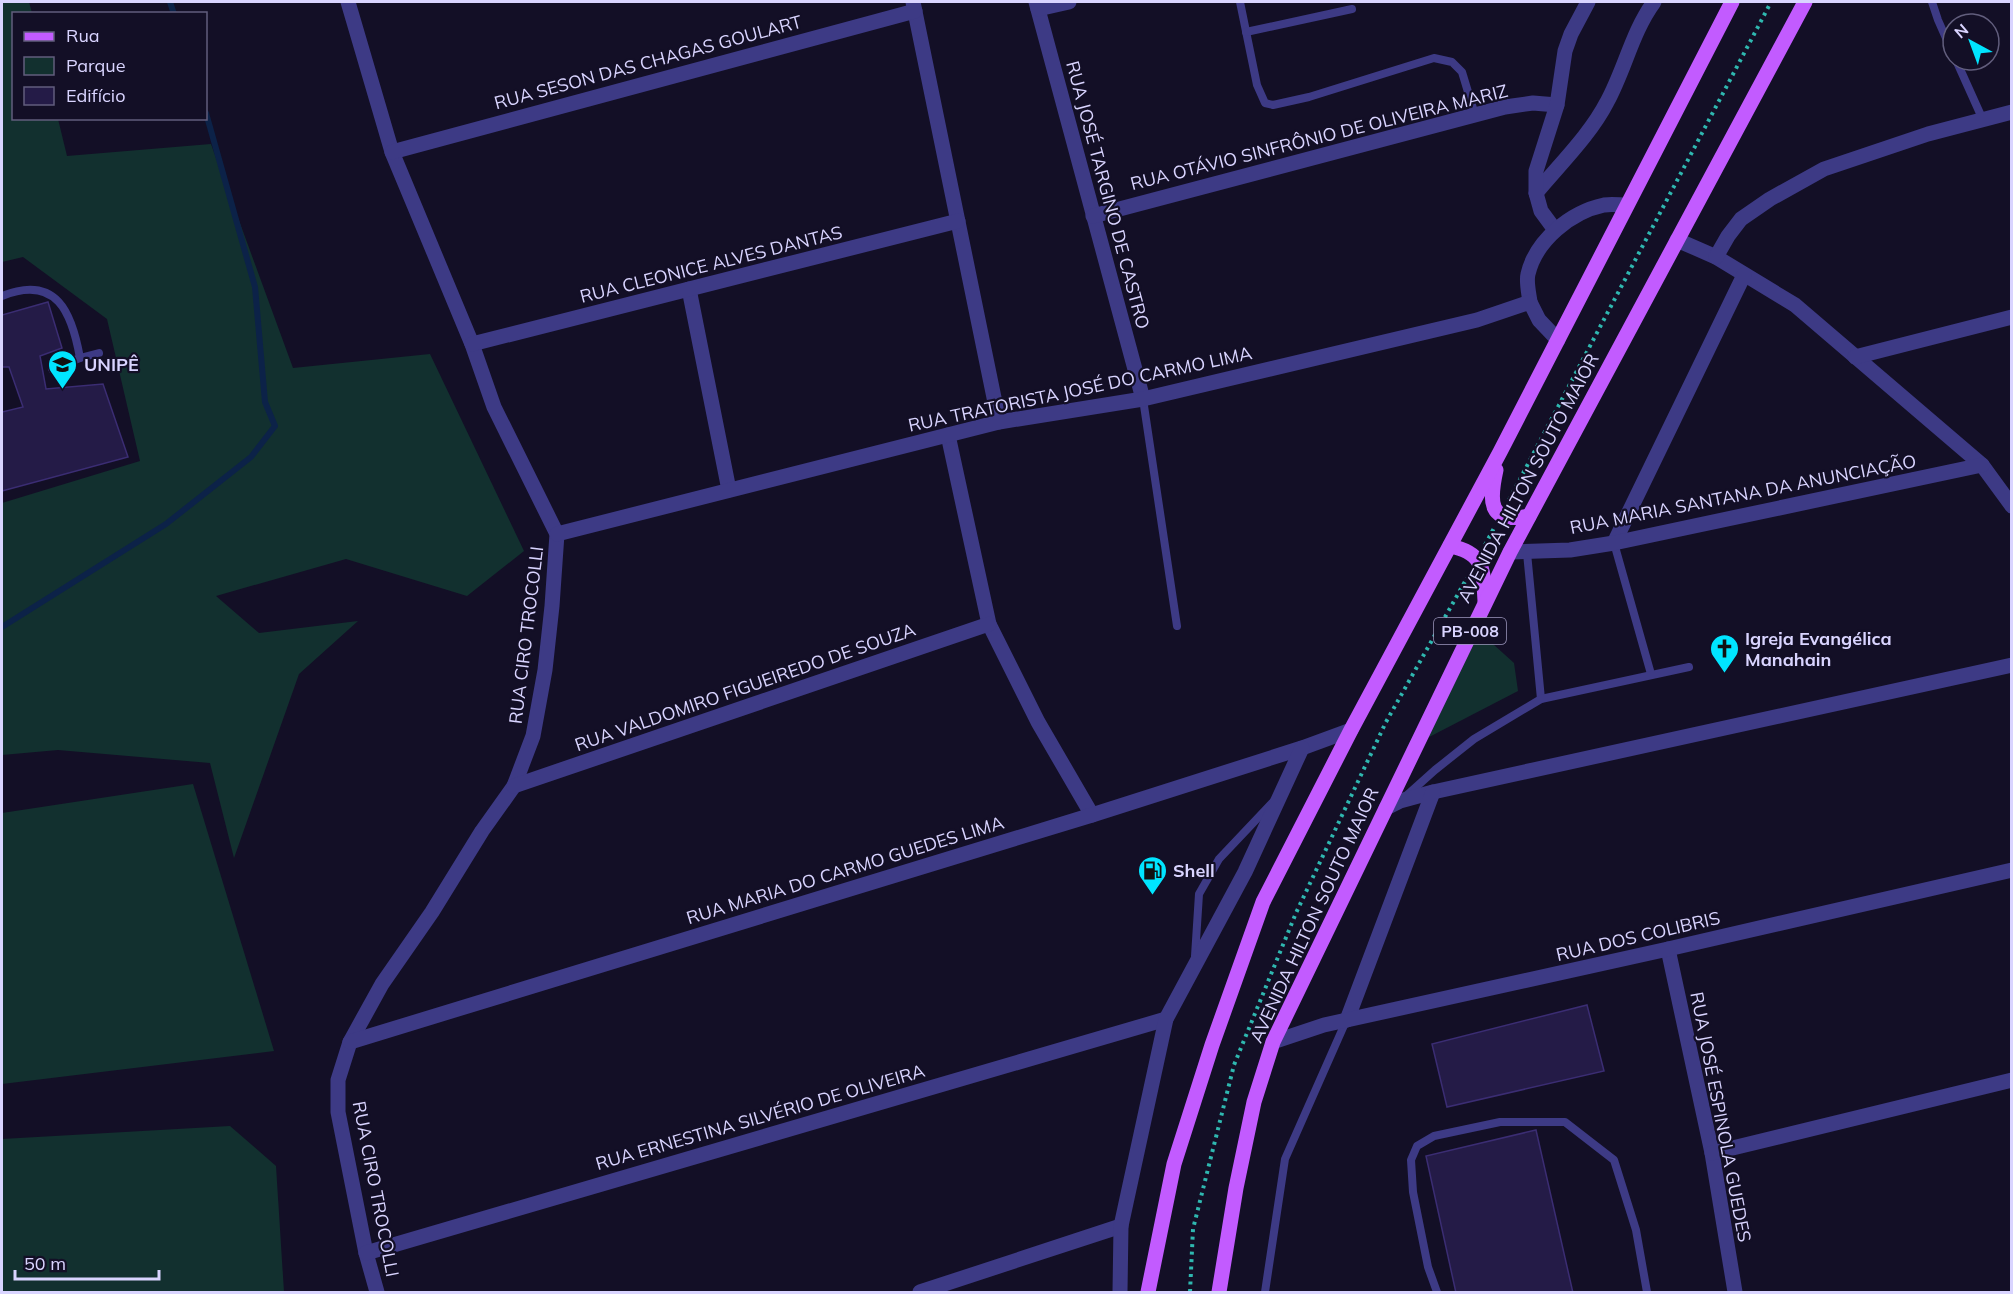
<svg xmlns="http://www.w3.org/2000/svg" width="2013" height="1294" font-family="Mulish,sans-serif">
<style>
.green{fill:#12302f}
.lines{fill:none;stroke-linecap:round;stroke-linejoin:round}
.stream{stroke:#0c2248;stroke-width:6}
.building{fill:#241b47;stroke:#3b2d73;stroke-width:1.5}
.path{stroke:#2fb8b0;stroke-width:4;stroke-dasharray:3 4.5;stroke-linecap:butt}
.service{stroke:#3d3a85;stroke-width:8}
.minor{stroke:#3d3a85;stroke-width:15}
.primary{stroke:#c25bff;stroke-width:15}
.labels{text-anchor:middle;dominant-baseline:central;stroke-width:4.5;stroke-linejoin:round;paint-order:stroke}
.shield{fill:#130f26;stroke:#9e99be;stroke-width:1.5}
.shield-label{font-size:16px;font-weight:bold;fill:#d9d4ff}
.street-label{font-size:18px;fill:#d9d4ff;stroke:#130f26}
.poi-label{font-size:18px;font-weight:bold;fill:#d9d4ff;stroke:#130f26;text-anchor:start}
</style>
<rect width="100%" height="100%" fill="#130f26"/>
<!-- green -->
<g class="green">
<path d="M2,2H29L32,13L14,14V118L58,119L67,156L211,144L293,368L430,354L524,551L467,596L346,559L216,596L259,633L358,621L299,674L234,858L210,763L58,750L2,755V503L140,461L107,319L23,257L2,262Z"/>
<path d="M1473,626L1514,663L1518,691L1406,749Z"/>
<path d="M193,784L274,1051L2,1084V813Z"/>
<path d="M230,1126L276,1166L284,1292H2V1139Z"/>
</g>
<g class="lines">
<!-- stream -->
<g class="stream">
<path d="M170,2L174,14"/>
<path d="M2,627L166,524L251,457L275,426L265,402L255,287L206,113"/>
</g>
</g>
<!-- building -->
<g class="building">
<path d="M48,302L62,348L40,356L46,389L103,384L128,457L2,491V412L23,407L9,367H2V315Z"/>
<path d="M1587,1005L1604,1071L1447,1107L1432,1044Z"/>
<path d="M1536,1130L1573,1293H1456L1426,1156Z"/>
</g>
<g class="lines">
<!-- path -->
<g class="path">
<path d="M1509,500L1771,2"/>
<path d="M1485,545L1494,528"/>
<path d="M1190,1292L1193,1229L1234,1065L1296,913L1386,722L1467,578"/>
</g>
<!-- service -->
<g class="service">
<path d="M1240,2L1257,85L1265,103L1273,105L1309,97L1434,58L1452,62L1462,72L1475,115"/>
<path d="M1932,2L1938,20L1953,54"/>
<path d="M1246,32L1352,9"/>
<path d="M1956,60L1983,120"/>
<path d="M2,296C57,274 72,313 80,358L52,369"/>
<path d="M80,358L99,353"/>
<path d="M1143,399L1177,626"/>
<path d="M1614,543L1651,674"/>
<path d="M1527,553L1541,699"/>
<path d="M1406,796L1435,770L1474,739L1541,699L1689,667"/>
<path d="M1195,956L1199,894L1219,859L1272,803"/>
<path d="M1265,1292L1285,1159L1346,1021"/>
<path d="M1437,1292L1428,1267L1413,1192L1411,1160L1417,1146L1434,1136L1500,1122H1565L1614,1160L1636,1230L1647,1292"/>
</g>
<!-- minor -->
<g class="minor">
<path d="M348,2L392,152L472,344L494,407L557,534L552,606L545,670L533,736L514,786L482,831L432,912L382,984L350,1042L338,1080V1112L366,1253L377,1292"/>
<path d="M913,2L999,422"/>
<path d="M1036,2L1143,399"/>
<path d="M1038,9L1069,2"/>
<path d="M392,152L915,11"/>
<path d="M1536,193C1560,164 1590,135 1607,102C1625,69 1632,32 1654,2"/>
<path d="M1093,216L1505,107L1533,103L1557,105"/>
<path d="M1555,230L1541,211L1536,193V171L1557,105L1565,51L1571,34L1588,2"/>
<path d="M1677,240L1716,257L1795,305L1982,465L2012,506"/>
<path d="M1716,257L1728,236L1741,219L1770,199L1824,169L1928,134L2012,112"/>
<path d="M689,289L729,490"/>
<path d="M1530,302C1529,294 1526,282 1528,274C1536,240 1571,212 1604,205C1611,204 1620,205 1627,205"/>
<path d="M472,344L958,221"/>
<path d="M1855,357L2012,317"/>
<path d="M948,435L989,624L1038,722L1092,815"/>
<path d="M557,534L999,422L1143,399L1477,320L1530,302L1539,320L1558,340"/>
<path d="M1614,543L1744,275"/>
<path d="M1510,552L1570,550L1614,543L1982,465"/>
<path d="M514,786L989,624"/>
<path d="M1386,808L1400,801L1433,792L2012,665"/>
<path d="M1668,949L1712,1153L1735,1292"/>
<path d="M1347,1020L1433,792"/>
<path d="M350,1042L1092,815L1302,748L1351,730"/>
<path d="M1273,1042L1324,1025L1668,949L2012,870"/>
<path d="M1712,1153L2012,1080"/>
<path d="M366,1253L1166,1019"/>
<path d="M920,1292L1121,1226"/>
<path d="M1120,1292L1121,1226L1166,1019L1245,872L1302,748"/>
</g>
<!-- primary -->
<g class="primary">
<path d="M1496,470C1489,502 1488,524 1529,516"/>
<path d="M1450,546C1485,553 1483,570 1485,601"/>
<path d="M1148,1292L1174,1164L1212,1045L1263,902L1351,730L1500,452L1732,2"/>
<path d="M1219,1292L1236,1188L1254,1102L1273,1042L1510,552L1805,2"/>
</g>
</g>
<!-- icons -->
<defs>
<symbol id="university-pin" viewBox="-11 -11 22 30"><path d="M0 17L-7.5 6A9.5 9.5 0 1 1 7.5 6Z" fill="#00e5ff" stroke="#130f26"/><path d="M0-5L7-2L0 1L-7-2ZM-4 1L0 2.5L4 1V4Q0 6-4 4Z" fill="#111"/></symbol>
<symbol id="church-pin" viewBox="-11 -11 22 30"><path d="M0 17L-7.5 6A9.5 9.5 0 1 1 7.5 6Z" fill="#00e5ff" stroke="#130f26"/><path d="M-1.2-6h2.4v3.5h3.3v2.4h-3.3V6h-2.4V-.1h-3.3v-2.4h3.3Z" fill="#111"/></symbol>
<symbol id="fuel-pin" viewBox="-11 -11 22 30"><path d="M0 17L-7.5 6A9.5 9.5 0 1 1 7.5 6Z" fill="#00e5ff" stroke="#130f26"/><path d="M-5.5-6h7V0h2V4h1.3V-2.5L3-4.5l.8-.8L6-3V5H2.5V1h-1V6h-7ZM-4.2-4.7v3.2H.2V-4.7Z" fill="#111"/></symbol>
</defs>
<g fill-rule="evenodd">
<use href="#university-pin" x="46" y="348" width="33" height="45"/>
<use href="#church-pin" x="1708" y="632" width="33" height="45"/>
<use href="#fuel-pin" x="1136" y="854" width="33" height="45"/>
</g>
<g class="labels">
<!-- shield labels -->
<rect class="shield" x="1434" y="618" width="72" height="26" rx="4.5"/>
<g class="shield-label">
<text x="1470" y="631">PB-008</text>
</g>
<!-- street labels -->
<g class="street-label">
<text transform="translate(648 62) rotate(-15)">RUA SESON DAS CHAGAS GOULART</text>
<text transform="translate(1319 137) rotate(-14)">RUA OTÁVIO SINFRÔNIO DE OLIVEIRA MARIZ</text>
<text transform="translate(1108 195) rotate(75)">RUA JOSÉ TARGINO DE CASTRO</text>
<text transform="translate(711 264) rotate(-14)">RUA CLEONICE ALVES DANTAS</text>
<text transform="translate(1080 389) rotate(-12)">RUA TRATORISTA JOSÉ DO CARMO LIMA</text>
<text transform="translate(1528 478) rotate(-62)">AVENIDA HILTON SOUTO MAIOR</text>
<text transform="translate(1743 494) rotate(-11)">RUA MARIA SANTANA DA ANUNCIAÇÃO</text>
<text transform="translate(526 635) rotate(-83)">RUA CIRO TROCOLLI</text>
<text transform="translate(745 687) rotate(-19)">RUA VALDOMIRO FIGUEIREDO DE SOUZA</text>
<text transform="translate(845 870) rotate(-17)">RUA MARIA DO CARMO GUEDES LIMA</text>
<text transform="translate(1314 915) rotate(-65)">AVENIDA HILTON SOUTO MAIOR</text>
<text transform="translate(1638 936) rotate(-13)">RUA DOS COLIBRIS</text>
<text transform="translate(760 1117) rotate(-16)">RUA ERNESTINA SILVÉRIO DE OLIVEIRA</text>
<text transform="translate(1721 1117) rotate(79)">RUA JOSÉ ESPINOLA GUEDES</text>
<text transform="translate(376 1189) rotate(79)">RUA CIRO TROCOLLI</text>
</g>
<!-- poi labels -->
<g class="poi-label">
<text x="84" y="364">UNIPÊ</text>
<text x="1745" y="638">Igreja Evangélica<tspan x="1745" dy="21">Manahain</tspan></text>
<text x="1173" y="870">Shell</text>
</g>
</g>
<!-- border -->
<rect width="2013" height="1294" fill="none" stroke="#d9d4ff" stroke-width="6"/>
<!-- legend -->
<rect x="12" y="12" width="195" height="108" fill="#130f26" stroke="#625e7d" stroke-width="1.5"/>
<rect x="24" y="32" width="30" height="9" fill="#c25bff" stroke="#625e7d" stroke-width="1.5"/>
<text x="66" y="42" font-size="18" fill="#d9d4ff">Rua</text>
<rect x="24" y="57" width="30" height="18" fill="#12302f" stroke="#625e7d" stroke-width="1.5"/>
<text x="66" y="72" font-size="18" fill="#d9d4ff">Parque</text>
<rect x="24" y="87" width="30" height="18" fill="#241b47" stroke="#625e7d" stroke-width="1.5"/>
<text x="66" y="102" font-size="18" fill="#d9d4ff">Edifício</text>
<!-- north arrow -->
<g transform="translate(1971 42) rotate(319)"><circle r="28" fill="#130f26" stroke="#625e7d" stroke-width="1.5"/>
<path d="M0-4.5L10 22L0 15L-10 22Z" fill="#00e5ff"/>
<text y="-9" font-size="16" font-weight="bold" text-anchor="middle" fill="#d9d4ff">N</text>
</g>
<!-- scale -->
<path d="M15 1270v9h144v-9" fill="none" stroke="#d9d4ff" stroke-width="3"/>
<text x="24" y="1270" font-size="18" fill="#d9d4ff" stroke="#130f26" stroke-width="4.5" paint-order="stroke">50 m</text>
</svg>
